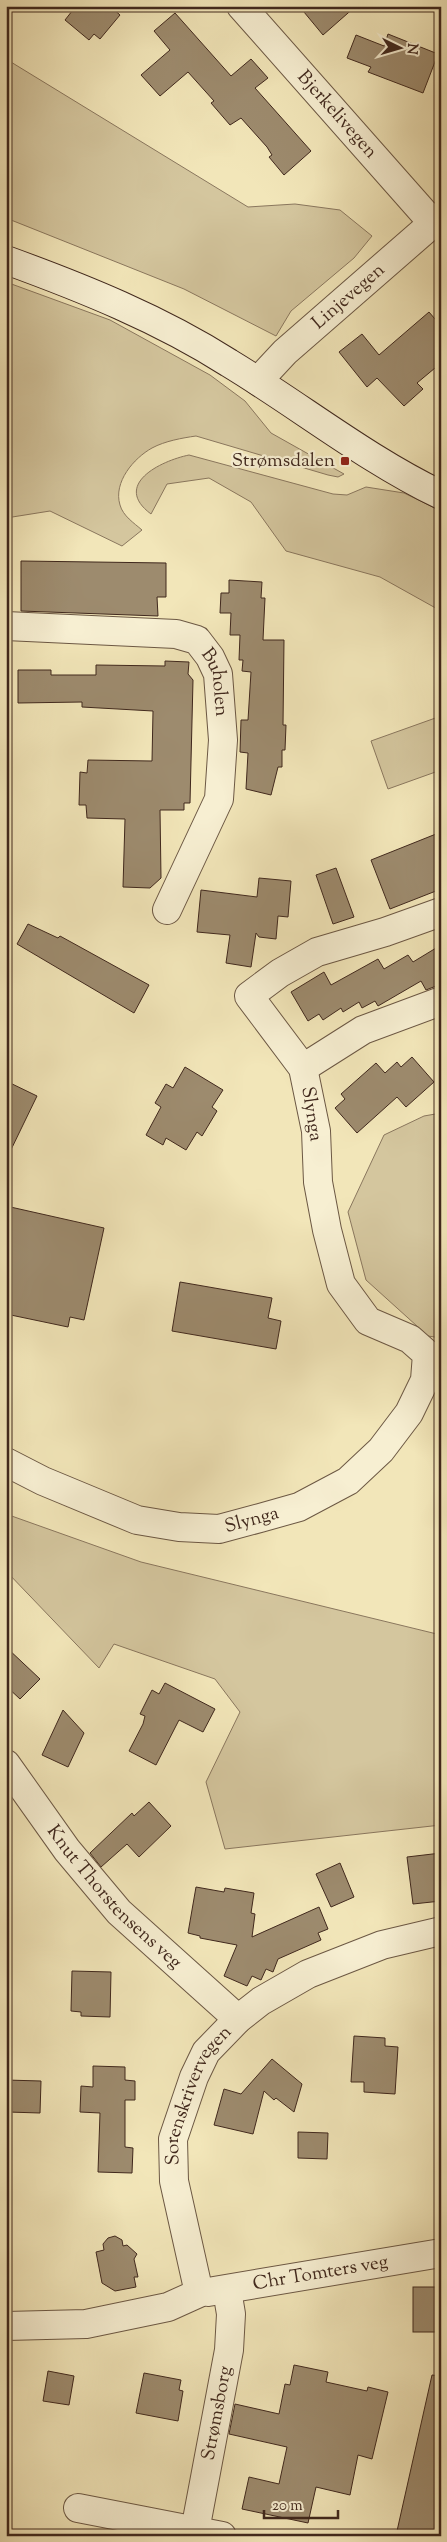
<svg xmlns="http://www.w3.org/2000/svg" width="447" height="2542" font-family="'Sorts Mill Goudy',serif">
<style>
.green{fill:#d4c69e;stroke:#8a775e}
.building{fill:#9d8b6e;stroke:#40281d}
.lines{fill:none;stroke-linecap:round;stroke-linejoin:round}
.minor-casing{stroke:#6c5844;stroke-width:30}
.secondary-casing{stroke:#40281d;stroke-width:30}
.minor{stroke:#f7efd2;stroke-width:28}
.secondary{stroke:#f7efd2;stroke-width:28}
.poi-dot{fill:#8f2418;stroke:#f7efd2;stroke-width:2}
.labels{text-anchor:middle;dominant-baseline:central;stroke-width:4.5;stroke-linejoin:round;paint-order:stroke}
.street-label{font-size:19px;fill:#40281d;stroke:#f7efd2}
.poi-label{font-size:19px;fill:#40281d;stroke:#f7efd2;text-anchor:end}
</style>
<rect width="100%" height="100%" fill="#f2e6b9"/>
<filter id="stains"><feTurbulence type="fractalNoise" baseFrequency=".004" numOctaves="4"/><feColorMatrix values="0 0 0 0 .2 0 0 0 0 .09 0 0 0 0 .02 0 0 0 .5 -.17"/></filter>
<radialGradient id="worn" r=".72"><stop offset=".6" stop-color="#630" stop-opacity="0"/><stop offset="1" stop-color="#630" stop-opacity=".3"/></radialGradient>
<!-- green -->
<g class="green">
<path d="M6,59L248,207L295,204L340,210L372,236L354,258L291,311L276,336L184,289L6,218Z"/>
<path d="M6,282L110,320L210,375L245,401L271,433L344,474L338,477L328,475L196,436C182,438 165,441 152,448C134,458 113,482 120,505C123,516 134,523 142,530L122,546L50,511L6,518Z"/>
<path d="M189,455L333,494L347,495L366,487L404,493L441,511V611L380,577L286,551L251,502L209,478L167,484L151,514C112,485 160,461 189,455Z"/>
<path d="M441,716V770L388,789L371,741Z"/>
<path d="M441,1113V1338L428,1336L366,1280L348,1212L384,1135L424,1116Z"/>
<path d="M6,1514L141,1562L441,1635V1825L225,1849L206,1782L240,1712L215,1679L114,1644L99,1668L6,1571Z"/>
</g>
<!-- building -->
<g class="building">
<path d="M76,6H110L120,15L100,39L94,34L89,40L65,20Z"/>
<path d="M299,6H356L323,35Z"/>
<path d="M175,13L231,76L251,59L268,78L255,88L311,151L284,175L269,157L272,155L267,147L241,118L230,125L211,103L214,101L188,72L160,96L141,75L170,50L154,31Z"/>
<path d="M388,34L438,54L423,93L368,72L371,67L347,58L356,35L384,46Z"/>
<path d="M429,312L441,326V363L417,383L423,389L404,406L377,378L367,387L339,352L362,334L379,355Z"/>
<path d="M21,561L166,563V597H157L158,616L21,611Z"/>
<path d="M229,580L262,582L261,598H265L263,640H284L283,725H286L285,750H282V767H278L271,795L246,789L248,753L240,752L241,720H248L251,672L242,671L243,660H239L240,635H230L231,613H220L221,593H229Z"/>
<path d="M165,661L189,662L188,674L193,680L190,803H184V810H160L161,878L150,888L123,887L125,819L87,818L86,805H79L80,772L87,773L88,760L152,761L153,711L82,707V702L18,703V670H51V675H96V665L165,666Z"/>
<path d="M441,832V889L390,909L371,860Z"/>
<path d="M336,868L354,917L333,924L316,875Z"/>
<path d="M259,878L291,881L288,917L278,916L276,939L259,937L256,933L251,967L226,963L230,935L197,932L201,890L257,897Z"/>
<path d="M28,924L58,938L60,936L149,985L134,1013L17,944Z"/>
<path d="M441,945V984L426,990L421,981L378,1006L375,1001L362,1008L359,1002L343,1012L341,1008L323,1020L319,1014L308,1021L291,992L324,972L331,985L378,959L384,969L408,955L413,962Z"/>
<path d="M412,1057L434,1082L406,1107L397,1097L357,1133L335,1108L345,1099L341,1094L376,1063L385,1073L397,1062L401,1067Z"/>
<path d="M185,1067L223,1090L212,1107L217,1111L202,1136L197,1132L186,1150L166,1138L163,1145L146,1135L161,1107L155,1103L166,1084L173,1088Z"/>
<path d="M6,1081L37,1096L6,1160Z"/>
<path d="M6,1206L104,1228L84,1320L70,1317L68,1327L6,1314Z"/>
<path d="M180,1282L272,1298L268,1318L281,1321L276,1349L172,1331Z"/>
<path d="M6,1647L40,1679L20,1699L6,1686Z"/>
<path d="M165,1683L215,1709L203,1732L179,1720L156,1765L129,1751L143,1724L145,1716L140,1714L152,1690L159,1694Z"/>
<path d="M63,1710L84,1733L68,1767L42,1755Z"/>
<path d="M149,1802L171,1826L139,1857L127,1844L101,1867L90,1853L132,1813L134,1816Z"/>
<path d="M441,1853V1901L413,1904L407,1857Z"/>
<path d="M340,1863L354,1897L331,1907L316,1874Z"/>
<path d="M196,1887L224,1892L225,1888L254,1893L251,1913L255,1914L252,1937L319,1907L328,1929L318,1933L321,1940L278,1959L273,1972L266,1969L261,1980L252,1976L247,1986L224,1976L237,1945L200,1938V1936L188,1933Z"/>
<path d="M72,1971L111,1972L110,2017L81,2016V2012L71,2011Z"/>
<path d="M354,2036L385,2038V2046L398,2047L395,2094L364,2092V2082H351Z"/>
<path d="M272,2059L302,2084L294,2112L276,2098L274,2100L264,2091L253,2134L214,2125L224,2089L241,2094Z"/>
<path d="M93,2066L125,2067V2080L135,2081V2100H125V2147L133,2148L132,2173L98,2172L100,2113L80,2112L81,2086L93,2087Z"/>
<path d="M6,2080L41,2081L40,2113L8,2112Z"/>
<path d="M298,2132L328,2133L327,2159L298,2158Z"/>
<path d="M115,2236L122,2240L123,2246L127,2245L137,2254L134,2259L138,2277H134L136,2287L115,2291L102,2283L96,2252L104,2250L103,2244L108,2238Z"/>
<rect x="413" y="2287" width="28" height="45"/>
<path d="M294,2365L328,2372L326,2382L367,2391L368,2387L388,2392L372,2459L358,2455L350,2495L316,2487L308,2523L242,2509L249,2477L279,2484L287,2447L229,2434L235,2404L279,2414L285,2384L290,2385Z"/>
<path d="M48,2371L74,2376L69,2405L43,2401Z"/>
<path d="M144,2373L181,2380L179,2390L183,2391L178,2421L136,2413Z"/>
<path d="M432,2375L441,2376V2503L434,2536H405L406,2533L397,2531Z"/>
</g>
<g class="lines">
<defs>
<g id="minor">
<path id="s1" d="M241,6L432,222"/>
<path id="s2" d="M258,381L285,352L441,216"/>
<path id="s3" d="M6,626L176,634L197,640L210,657L218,674L223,740L219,799L167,910"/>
<path d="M303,1068L363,1030L441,1001"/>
<path id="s4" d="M6,1462L43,1481L137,1520L179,1527L219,1529L260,1518L299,1507L348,1481L381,1450L409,1413L425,1380L427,1354L410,1339L368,1321L341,1284L327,1230L318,1182L316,1131L303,1068L249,996L280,973L317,952L385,932L441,912"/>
<path id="s5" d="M6,1764L67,1850L119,1912L238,2019"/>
<path id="s6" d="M208,2292L441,2253"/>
<path id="s7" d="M6,2326L86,2324L168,2307L199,2293L174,2181L173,2139L194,2077L206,2052L238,2019L261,2001L308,1974L382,1945L441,1931"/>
<path d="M78,2508L222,2536"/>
<path id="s8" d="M194,2536L229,2350L231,2314L227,2290"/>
</g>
<path id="secondary" d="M6,260C83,288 160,319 229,363C300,406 366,459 441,495"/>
</defs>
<!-- minor casing -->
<use href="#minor" class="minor-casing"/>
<!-- secondary casing -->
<use href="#secondary" class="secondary-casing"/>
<!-- minor -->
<use href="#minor" class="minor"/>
<!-- secondary -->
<use href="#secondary" class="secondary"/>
</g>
<!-- markers -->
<rect class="poi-dot" x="340" y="456" width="10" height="10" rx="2.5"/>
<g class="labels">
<!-- street labels -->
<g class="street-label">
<text stroke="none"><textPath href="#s1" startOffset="145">Bjerkelivegen</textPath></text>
<text stroke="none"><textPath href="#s2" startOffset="124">Linjevegen</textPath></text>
<text stroke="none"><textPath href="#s3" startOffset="240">Buholen</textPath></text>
<text transform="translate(311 1114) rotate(81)">Slynga</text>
<text stroke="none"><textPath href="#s4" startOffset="260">Slynga</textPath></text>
<text stroke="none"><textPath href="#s5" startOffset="172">Knut Thorstensens veg</textPath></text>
<text stroke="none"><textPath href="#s7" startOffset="404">Sorenskrivervegen</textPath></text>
<text stroke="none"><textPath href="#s6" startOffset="114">Chr Tomters veg</textPath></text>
<text stroke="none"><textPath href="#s8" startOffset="125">Strømsborg</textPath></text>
</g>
<!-- poi labels -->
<g class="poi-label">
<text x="335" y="461">Strømsdalen</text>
</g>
</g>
<!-- margin -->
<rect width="447" height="2542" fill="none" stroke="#f2e6b9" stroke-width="25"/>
<rect x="8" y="8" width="432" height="2527" fill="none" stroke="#40281d" stroke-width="2.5"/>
<rect x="12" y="12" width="422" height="2517" fill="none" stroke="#40281d"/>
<!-- north arrow -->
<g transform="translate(400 48) rotate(95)" stroke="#f7efd2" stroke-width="4" paint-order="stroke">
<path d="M0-4L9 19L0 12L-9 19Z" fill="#40281d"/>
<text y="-8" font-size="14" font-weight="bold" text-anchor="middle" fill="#40281d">N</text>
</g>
<!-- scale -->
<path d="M264 2510v8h74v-8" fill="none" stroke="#40281d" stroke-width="2.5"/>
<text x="272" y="2510" font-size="15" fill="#40281d" stroke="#f7efd2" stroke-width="4" paint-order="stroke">20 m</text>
<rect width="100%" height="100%" filter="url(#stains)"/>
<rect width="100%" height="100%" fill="url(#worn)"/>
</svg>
